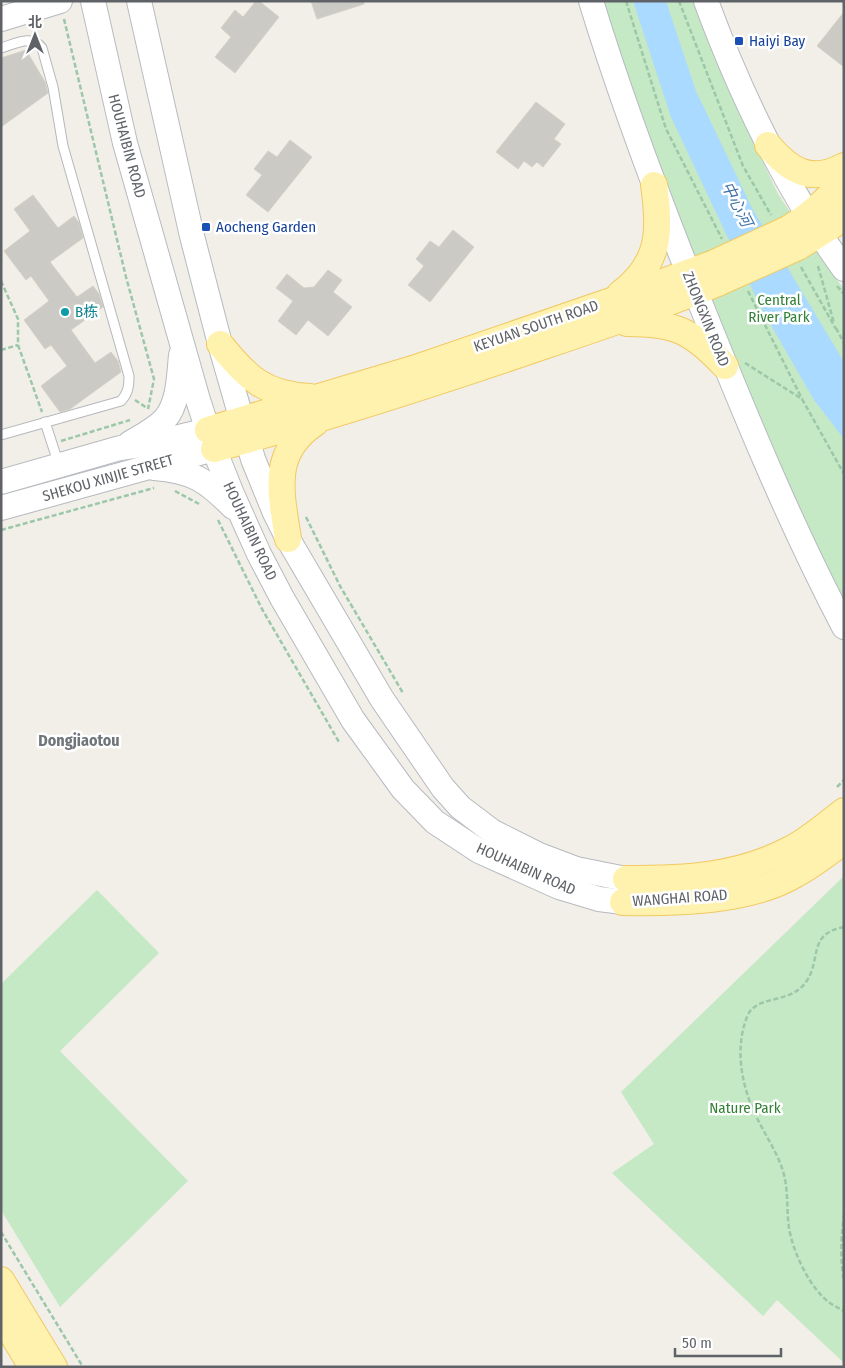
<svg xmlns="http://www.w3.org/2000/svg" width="845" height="1368" font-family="'Fira Sans Condensed','Noto Sans SC',sans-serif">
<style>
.green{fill:#c5e8c5}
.water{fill:#aadaff}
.building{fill:#cccac5;stroke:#d6d1c6}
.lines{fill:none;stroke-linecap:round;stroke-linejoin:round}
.lane-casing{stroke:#b5b8bc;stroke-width:11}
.secondary-casing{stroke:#b6babf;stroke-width:26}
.primary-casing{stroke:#f2c960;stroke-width:28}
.path{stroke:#9cc7a9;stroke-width:2.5;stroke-dasharray:5 2.5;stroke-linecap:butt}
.lane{stroke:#fff;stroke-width:9}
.secondary{stroke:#fff;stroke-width:24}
.primary{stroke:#fff2af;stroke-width:26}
.primary-bridge-casing{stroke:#f2c960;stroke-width:28;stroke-linecap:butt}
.primary-bridge{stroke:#fff2af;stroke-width:26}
.transit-dot{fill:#1a4fb4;stroke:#fff;stroke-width:2}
.culture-dot{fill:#0f9aa8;stroke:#fff;stroke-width:2}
.labels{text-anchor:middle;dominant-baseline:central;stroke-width:5;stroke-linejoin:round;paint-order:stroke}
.transit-label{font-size:15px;fill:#164399;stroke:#fff;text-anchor:start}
.street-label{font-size:15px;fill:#5f6368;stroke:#fff}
.park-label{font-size:15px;fill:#348238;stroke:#fff}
.culture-label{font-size:15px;fill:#0d838f;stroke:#fff;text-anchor:start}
.water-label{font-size:16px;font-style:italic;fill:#4174aa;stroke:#fff}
.neighbourhood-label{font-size:16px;font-weight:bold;fill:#70757a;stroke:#fff}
</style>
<rect width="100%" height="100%" fill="#f1efe8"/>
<!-- green -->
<g class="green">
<path d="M599,1H694L738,109L778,194L824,263L844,289V604L822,559L716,320Z"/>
<path d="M844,876V1363L777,1300L763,1316L612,1173L654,1144L621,1092Z"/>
<path d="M97,890L159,953L60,1051L188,1181L60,1307L1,1210V984Z"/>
</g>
<!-- water -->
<path class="water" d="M633,1H666L696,91L753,210L844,362V439L814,400L760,306L671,117Z"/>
<!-- building -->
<g class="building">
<path d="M256,1H259L279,17L235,73L215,57L231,37L221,28L235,10L243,17Z"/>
<path d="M311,1H364V4L317,19Z"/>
<path d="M844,12V67L817,46Z"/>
<path d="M26,50L45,82L48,93L1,127V58Z"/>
<path d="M536,102L565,124L554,139L561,144L543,167L537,162L532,167L524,161L518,169L496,152Z"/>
<path d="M290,140L312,157L268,212L246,195L262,175L254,169L268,151L277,157Z"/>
<path d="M33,195L58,228L74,216L79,223L83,238L50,262L77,297L93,286L99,294L103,307L71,330L95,363L111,352L118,361L121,372L70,409L60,412L41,386L67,366L51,345L45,349L24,320L49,301L31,276L26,280L4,251L30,231L14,209Z"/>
<path d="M453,230L474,247L430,302L408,285L424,266L416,259L430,241L439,247Z"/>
<path d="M328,270L342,280L333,292L352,307L328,336L308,320L296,335L278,321L293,301L276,288L287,274L304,288L314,287Z"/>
</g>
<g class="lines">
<defs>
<g id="lane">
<path d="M1,48C15,44 32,34 42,48L53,87L63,146L129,376C129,387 128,393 121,401L1,435"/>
<path d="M45,422L59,465"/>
</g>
<g id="secondary">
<path d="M93,1L125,143L198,400L214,449L232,494L259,554L282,598L353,720L403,789L435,822L479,851L559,887L599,899L623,902"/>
<path d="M139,1L192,236L220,344L253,459L275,513L288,539L382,699L443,788L460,807L493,832L539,855L576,869L626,879"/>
<path d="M591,1C623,106 662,208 703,310C746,417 790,524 844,627"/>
<path d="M706,1C741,96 785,187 844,269"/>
<path d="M1,19L60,1"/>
<path d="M130,443C142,436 156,429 165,419C179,403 179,375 181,355"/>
<path d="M154,468C193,471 206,480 233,507"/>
<path d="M1,482L120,448L155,443L208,430"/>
<path d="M1,508L214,449"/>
</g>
<g id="primary">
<path d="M768,145C790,171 811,184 844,166"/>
<path d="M788,229C810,216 826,200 844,182"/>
<path d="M798,247L833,225L844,215"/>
<path d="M620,294C660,264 661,232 654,185"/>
<path d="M627,323C676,323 692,331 725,366"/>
<path d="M220,344C247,378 265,395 310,397"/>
<path d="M208,430L413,369L611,301L712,264"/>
<path d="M214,449C323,419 429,385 535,349C597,328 660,307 720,282"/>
<path d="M288,539C281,492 270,453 315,423"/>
<path d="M626,879C684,879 738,877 791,849C809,840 827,824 844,811"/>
<path d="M623,902C676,903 750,902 796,874C813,865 828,853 844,841"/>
<path d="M1,1280L54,1367"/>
<path d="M1,1315L32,1367"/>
</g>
</defs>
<!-- lane casing -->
<use href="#lane" class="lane-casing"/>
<!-- secondary casing -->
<use href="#secondary" class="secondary-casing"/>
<!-- primary casing -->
<use href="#primary" class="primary-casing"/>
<!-- path -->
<g class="path">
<path d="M626,1L666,129L722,239"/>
<path d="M679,1L743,166L771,215"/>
<path d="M64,19L126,277L154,379L148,409"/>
<path d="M818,266L834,323"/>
<path d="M801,267L836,329"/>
<path d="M1,281L18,319V345L42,412"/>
<path d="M837,286L844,294"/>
<path d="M748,291L802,399"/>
<path d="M836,328L844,343"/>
<path d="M1,350L18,345"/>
<path d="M745,363L802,399L844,474"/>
<path d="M135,400L147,408"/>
<path d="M61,441L130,420"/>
<path d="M175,491L199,504"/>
<path d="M306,517L340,586L403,693"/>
<path d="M218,520L262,609L339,742"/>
<path d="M1,530L154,488"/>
<path d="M837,787L844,780"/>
<path d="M844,927C807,934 822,959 806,982C790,1005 755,994 747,1017C734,1050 742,1089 758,1120C766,1136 776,1151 782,1168C789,1188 786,1207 789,1228C793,1252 810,1289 830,1303C834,1306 839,1308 844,1311"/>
<path d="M844,1214C841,1238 840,1259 844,1282"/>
<path d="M1,1232L83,1367"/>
</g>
<!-- lane -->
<use href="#lane" class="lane"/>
<!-- secondary -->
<use href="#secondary" class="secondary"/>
<!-- primary -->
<use href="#primary" class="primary"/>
<defs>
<g id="primary-bridge">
<path d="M712,264L788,229"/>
<path d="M720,282L798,247"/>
</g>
</defs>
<!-- primary-bridge casing -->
<use href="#primary-bridge" class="primary-bridge-casing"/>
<!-- primary-bridge -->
<use href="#primary-bridge" class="primary-bridge"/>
</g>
<!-- markers -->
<g class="transit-dot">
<rect x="734" y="36" width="10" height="10" rx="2.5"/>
<rect x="201" y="222" width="10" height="10" rx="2.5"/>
</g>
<circle class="culture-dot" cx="65" cy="312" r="5"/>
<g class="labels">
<!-- transit labels -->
<g class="transit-label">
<text x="749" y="41">Haiyi Bay</text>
<text x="216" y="227">Aocheng Garden</text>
</g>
<!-- street labels -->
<g class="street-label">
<text transform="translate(127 146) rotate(75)">HOUHAIBIN ROAD</text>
<text transform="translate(706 319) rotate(68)">ZHONGXIN ROAD</text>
<text transform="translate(536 326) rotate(-19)">KEYUAN SOUTH ROAD</text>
<text transform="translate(108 478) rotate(-16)">SHEKOU XINJIE STREET</text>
<text transform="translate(250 531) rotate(65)">HOUHAIBIN ROAD</text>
<text transform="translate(526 869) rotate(24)">HOUHAIBIN ROAD</text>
<text transform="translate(680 898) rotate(-4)">WANGHAI ROAD</text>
</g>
<!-- park labels -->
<g class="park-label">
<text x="779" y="300">Central<tspan x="779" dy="17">River Park</tspan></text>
<text x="745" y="1108">Nature Park</text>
</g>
<!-- culture labels -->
<g class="culture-label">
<text x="75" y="312">B栋</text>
</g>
<!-- water labels -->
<g class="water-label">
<text transform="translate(737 204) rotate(63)">中心河</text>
</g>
<!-- neighbourhood labels -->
<g class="neighbourhood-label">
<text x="79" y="740">Dongjiaotou</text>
</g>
</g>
<!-- border -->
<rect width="845" height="1368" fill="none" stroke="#5f6368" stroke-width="5"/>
<!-- north arrow -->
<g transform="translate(35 35)" stroke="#ffffff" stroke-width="4" paint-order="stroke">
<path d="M0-4L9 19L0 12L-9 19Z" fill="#5f6368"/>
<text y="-8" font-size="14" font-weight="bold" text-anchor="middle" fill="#5f6368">北</text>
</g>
<!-- scale -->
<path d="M675 1348v8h106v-8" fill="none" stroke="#5f6368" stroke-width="2.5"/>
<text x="682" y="1348" font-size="15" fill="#5f6368" stroke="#ffffff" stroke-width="4" paint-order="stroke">50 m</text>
</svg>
